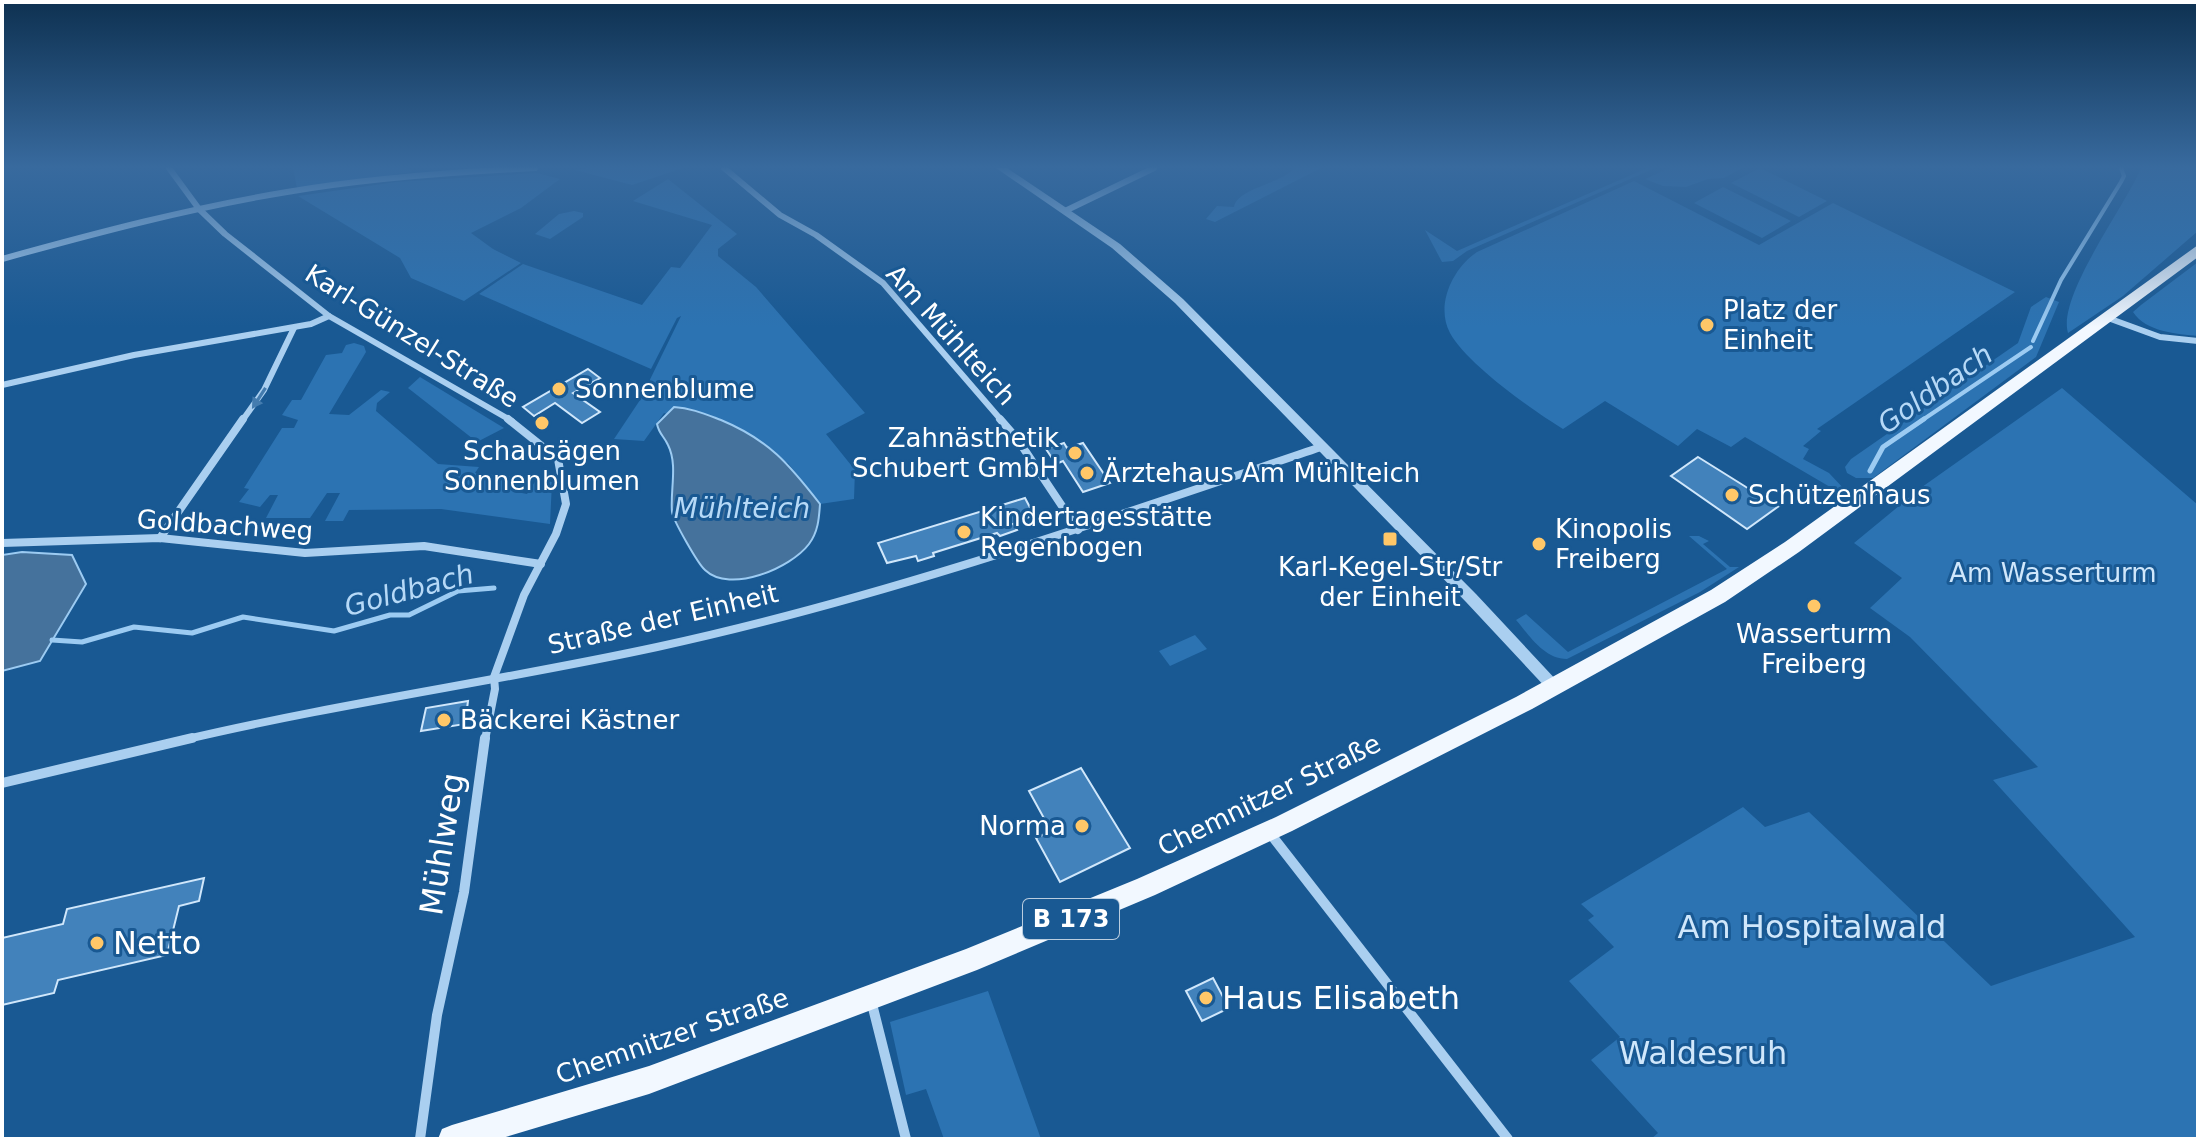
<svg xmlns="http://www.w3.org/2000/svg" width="2200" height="1141" font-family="'DejaVu Sans',sans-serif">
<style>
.green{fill:#2c73b2}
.water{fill:#45729c;stroke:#9ccbf2;stroke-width:2}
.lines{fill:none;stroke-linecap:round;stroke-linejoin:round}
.stream-far1{stroke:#9ccbf2;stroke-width:4}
.stream{stroke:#9ccbf2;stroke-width:5}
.building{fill:#4282bb;stroke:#d0e7fb;stroke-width:2}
.minor-far2{stroke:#aacff0;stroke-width:6}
.minor-far1{stroke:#aacff0;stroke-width:8}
.minor{stroke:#aacff0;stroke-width:10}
.tertiary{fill:#aacff0;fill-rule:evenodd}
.primary{fill:#f2f8ff;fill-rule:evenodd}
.oneway{fill:#447caf}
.poi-dot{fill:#ffc768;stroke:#195993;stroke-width:3}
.labels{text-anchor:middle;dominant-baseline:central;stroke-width:6;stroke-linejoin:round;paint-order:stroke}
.shield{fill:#195993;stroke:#bacddf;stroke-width:2}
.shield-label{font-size:24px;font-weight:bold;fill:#fff}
.poi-label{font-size:26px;fill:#fff;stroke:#195993;text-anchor:start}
.street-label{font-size:26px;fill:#fff;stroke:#195993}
.park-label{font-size:26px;fill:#d0e7fb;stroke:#195993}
.water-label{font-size:28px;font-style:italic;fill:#b6d9f7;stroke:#195993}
.near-street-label{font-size:32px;fill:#fff;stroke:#195993}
.near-park-label{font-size:32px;fill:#d0e7fb;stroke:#195993}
.near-poi-label{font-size:32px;fill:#fff;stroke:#195993;text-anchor:start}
</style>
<rect width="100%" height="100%" fill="#195993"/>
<!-- green -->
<g class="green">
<path d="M293,168H408L412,172L297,188Z"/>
<path d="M589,168H683L632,185L575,170Z"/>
<path d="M1294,168H1321L1215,222L1206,219L1217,206L1234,207C1237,188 1282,184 1294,168Z"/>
<path d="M1647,168H1655L1467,251L1453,261L1442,262L1425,230L1457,251Z"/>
<path d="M1670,168H1742L1724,178L1708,179L1686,187L1663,186L1645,179Z"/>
<path d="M1760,168L1827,201L1799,217L1731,183Z"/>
<path d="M2141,168H2198V231L2123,296L2068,333C2057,296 2126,205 2141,168Z"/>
<path d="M537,173L560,179L521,208L471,233L493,249L521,263L464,301L411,278L400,258L298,196L396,182Z"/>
<path d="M668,179L737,234L718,249V256L756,287L865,413L826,434L855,470L854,499L820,504L788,463L664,413L644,441L614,439L640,400L681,316L677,318L651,369L479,294L523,264L642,305L671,267L680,268L712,225L633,201Z"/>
<path d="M1634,181L1759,245L1833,203L2015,292L1817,429L1821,431L1803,446L1809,449L1803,459L1829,473L1845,490L1842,494L1745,437L1731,447L1697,429L1678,446L1605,401L1563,429C1533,411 1466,363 1450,333C1435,305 1453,268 1477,252Z"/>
<path d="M1723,187L1791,221L1762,238L1694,203Z"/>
<path d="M574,211L583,213V217L550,239L535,234L559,214Z"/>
<path d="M2198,262V336C2177,334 2146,332 2133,312L2141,305Z"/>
<path d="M2046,297L2059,302L2036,357L1873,478H1856L1847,473L1845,467L1851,459L2018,343L2031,307Z"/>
<path d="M354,343L364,346L366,352L329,414L349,415L381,390L390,392L377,403L376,411L438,464L479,467L475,473L526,478L517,492L527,494L536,480L552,482L550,524L441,509L349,510L343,521H325L340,493H327L310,518H266L278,495H270L260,507L239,502L249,489L244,488L282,428H294L298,420L282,415L292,400H301L326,355L342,353L346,345Z"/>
<path d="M420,377L504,428L477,442L408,388Z"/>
<path d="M2062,388L2198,505V1139H1651L1658,1133L1591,1060L1620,1037L1569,981L1614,947L1588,920L1594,916L1581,904L1743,807L1765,827L1809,812L1991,986L2135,937L1993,780L2038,767L1910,637L1870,608L1902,578L1854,543L1922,487Z"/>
<path d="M1689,536H1699L1709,541L1703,544L1730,567H1739L1700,592L1567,659C1544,659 1529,635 1516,620L1526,614L1568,652L1727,569Z"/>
<path d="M1195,635L1207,649L1170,666L1159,651Z"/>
<path d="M988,991L1041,1139H944L926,1089L906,1095L890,1022Z"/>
</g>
<!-- water -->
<g class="water">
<path d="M674,407C691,408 705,414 721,420C769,440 789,464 820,504C819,519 818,532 809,544C791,568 730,594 705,570C698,564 673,520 672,512C670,490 678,465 668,445C664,436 659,434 657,424Z"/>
<path d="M22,552L72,555L86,584L40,661L2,671V555Z"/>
</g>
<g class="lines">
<!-- stream-far1 -->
<g class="stream-far1">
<path d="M2033,341L2061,280L2121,182L2124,176L2121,168"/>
<path d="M1921,421L2031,347"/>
</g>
<!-- stream -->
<g class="stream">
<path d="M1870,471L1883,447L1924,419"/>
<path d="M52,640L82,642L134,627L192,633L243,617L334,631L390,615H409L458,591L494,588"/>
</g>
</g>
<!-- building -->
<g class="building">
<path d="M588,369L600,378L573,393L600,412L582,423L555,403L534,416L523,407Z"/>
<path d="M1064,443L1067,448L1083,443L1110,483L1083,492L1063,461L1056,464L1046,449Z"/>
<path d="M1698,457L1746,487L1779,506L1747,529L1671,476Z"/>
<path d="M1025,498L1034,515L1013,524L1017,530L1000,536L997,533L933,553L934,556L918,561L916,556L887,563L878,543Z"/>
<path d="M468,701L465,724L421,731L426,708Z"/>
<path d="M1081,768L1130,848L1060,882L1036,838L1051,831L1029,791Z"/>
<path d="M204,878L199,901L179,906L167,955L58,980L54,993L2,1005V938L63,924L67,909Z"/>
<path d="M1213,978L1229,1008L1202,1021L1186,991Z"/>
</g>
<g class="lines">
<!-- minor-far2 -->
<g class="minor-far2">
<path d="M169,168L199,209L225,234L329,316L512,421"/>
<path d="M724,168L780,215L816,235L883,283L1002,421"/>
<path d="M1065,211L1154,168"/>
<path d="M2,259C96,233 190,208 287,192C369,178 452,172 535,168"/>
<path d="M2108,318L2160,337L2198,341"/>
<path d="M2,385L134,355L311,324L329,316"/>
<path d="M242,421L264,390L294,328"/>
</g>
<!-- minor-far1 -->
<g class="minor-far1">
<path d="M1000,419L1018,440L1078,530"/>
<path d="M160,538L243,419"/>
<path d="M2,543L160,538L305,553L424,546L541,564"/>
<path d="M183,740C340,703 500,681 657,647C883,598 1102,521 1321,447"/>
<path d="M485,740L495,689L494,677L524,595L556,534L566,504L558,459L508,419"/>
</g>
<!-- minor -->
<g class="minor">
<path d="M2,783L192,738"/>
<path d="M1269,832L1508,1139"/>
<path d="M871,1000L906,1139"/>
<path d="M420,1139L437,1015L464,892L485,738"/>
</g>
<!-- tertiary -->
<path class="tertiary" d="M996,168H1007L1120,244L1183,299L1476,594L1559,683L1562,687L1559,691L1554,693L1549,691L1466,602L1175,303L1112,248Z"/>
<!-- primary -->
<path class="primary" d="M2198,245V257L1799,552L1725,602L1532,709L1292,831L1155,895L977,970L649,1094L499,1139H438L442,1129L452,1125L649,1066L966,949L1137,879L1276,817L1516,697L1711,590L1785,542Z"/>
</g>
<!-- one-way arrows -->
<defs><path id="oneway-solid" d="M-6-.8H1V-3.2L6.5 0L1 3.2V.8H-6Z" transform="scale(2)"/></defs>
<use class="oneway" href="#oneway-solid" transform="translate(259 398) rotate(123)"/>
<!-- sky -->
<linearGradient id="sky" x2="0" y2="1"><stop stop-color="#0e3151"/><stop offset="0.51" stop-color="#386a9e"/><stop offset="1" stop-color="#386a9e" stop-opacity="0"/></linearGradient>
<rect width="2200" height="327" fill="url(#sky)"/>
<!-- markers -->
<g class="poi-dot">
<circle cx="1707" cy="325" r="8"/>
<circle cx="559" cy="389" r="8"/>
<circle cx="542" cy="423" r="8"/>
<circle cx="1075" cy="453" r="8"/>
<circle cx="1087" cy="473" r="8"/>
<circle cx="1732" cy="495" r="8"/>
<circle cx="964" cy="532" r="8"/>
<rect x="1382" y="531" width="16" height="16" rx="4"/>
<circle cx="1539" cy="544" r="8"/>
<circle cx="1814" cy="606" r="8"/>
<circle cx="444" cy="720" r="8"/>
<circle cx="1082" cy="826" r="8"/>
<circle cx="97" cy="943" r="8"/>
<circle cx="1206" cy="998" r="8"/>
</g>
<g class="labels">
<!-- shield labels -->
<rect class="shield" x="1023" y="899" width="96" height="40" rx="6"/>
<g class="shield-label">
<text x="1071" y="919">B 173</text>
</g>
<!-- poi labels -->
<g class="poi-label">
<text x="1723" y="310">Platz der<tspan x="1723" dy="30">Einheit</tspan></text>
<text x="575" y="389">Sonnenblume</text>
<text x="1059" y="438" text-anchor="end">Zahnästhetik<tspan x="1059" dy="30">Schubert GmbH</tspan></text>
<text x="542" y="451" text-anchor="middle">Schausägen<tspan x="542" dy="30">Sonnenblumen</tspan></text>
<text x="1103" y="473">Ärztehaus Am Mühlteich</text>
<text x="1748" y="495">Schützenhaus</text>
<text x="980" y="517">Kindertagesstätte<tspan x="980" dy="30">Regenbogen</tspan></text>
<text x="1555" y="529">Kinopolis<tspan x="1555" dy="30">Freiberg</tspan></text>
<text x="1390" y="567" text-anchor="middle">Karl-Kegel-Str/Str<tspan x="1390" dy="30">der Einheit</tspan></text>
<text x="1814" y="634" text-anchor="middle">Wasserturm<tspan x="1814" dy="30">Freiberg</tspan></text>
<text x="460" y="720">Bäckerei Kästner</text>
<text x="1066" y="826" text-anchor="end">Norma</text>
</g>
<!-- street labels -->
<g class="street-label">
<text transform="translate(951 335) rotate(48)">Am Mühlteich</text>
<text transform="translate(412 336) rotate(32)">Karl-Günzel-Straße</text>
<text transform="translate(225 525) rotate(4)">Goldbachweg</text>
<text transform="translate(663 619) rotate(-13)">Straße der Einheit</text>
<text transform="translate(1269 795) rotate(-26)">Chemnitzer Straße</text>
<text transform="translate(672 1036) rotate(-19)">Chemnitzer Straße</text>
</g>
<!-- park labels -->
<g class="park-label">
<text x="2053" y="573">Am Wasserturm</text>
</g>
<!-- water labels -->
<g class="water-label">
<text transform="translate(1935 389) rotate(-35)">Goldbach</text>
<text x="742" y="508">Mühlteich</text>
<text transform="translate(409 590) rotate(-15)">Goldbach</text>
</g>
<!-- near-street labels -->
<g class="near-street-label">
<text transform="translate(442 844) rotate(-81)">Mühlweg</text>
</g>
<!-- near-park labels -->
<g class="near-park-label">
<text x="1812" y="927">Am Hospitalwald</text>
<text x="1703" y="1053">Waldesruh</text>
</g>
<!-- near-poi labels -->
<g class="near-poi-label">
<text x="113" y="943">Netto</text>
<text x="1222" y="998">Haus Elisabeth</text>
</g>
</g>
<!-- border -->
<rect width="2200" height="1141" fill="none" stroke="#ffffff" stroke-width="8"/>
</svg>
